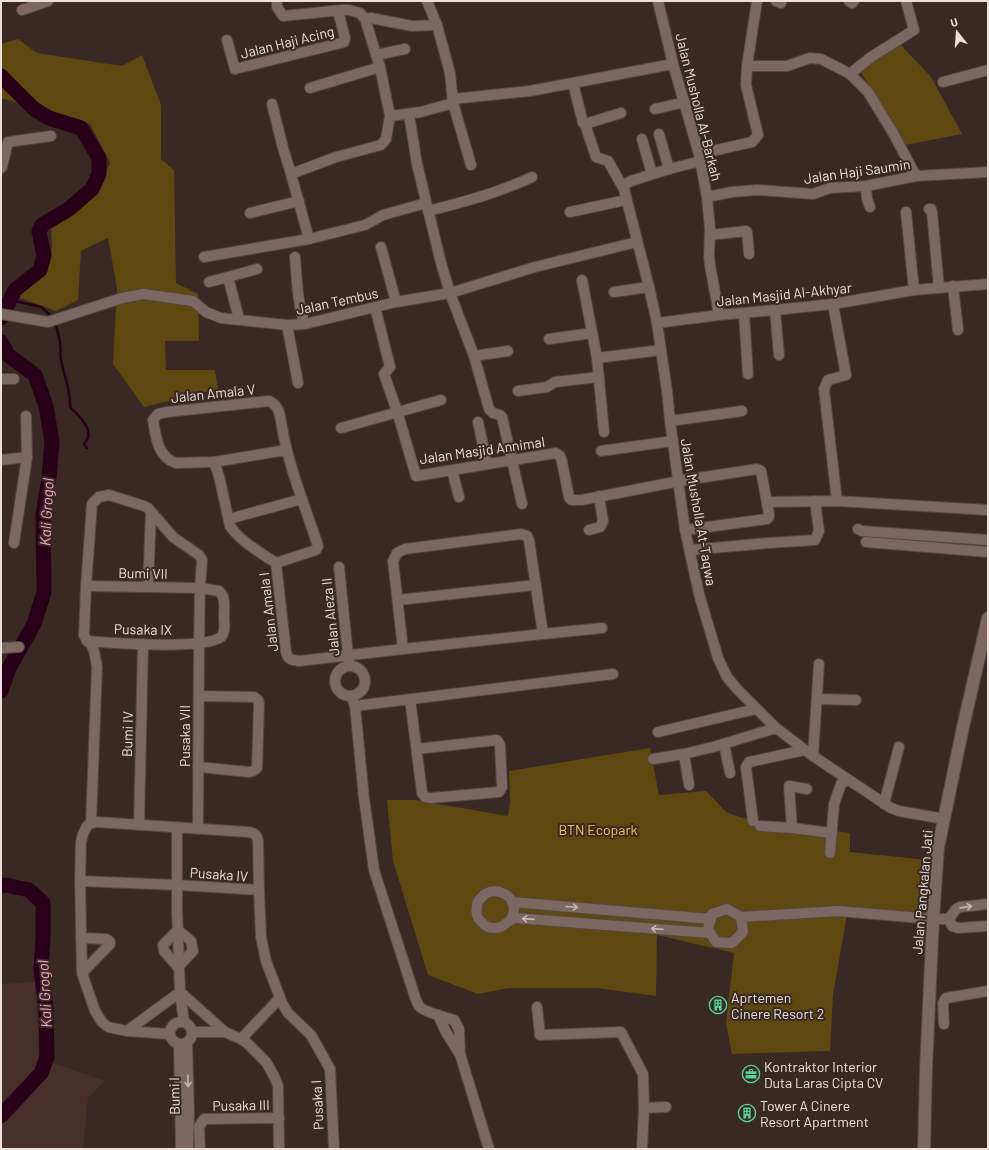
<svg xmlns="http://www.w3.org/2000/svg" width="989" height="1150" font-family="Barlow,sans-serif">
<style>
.built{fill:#463029}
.green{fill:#5d4810}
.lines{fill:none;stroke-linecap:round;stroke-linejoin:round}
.stream{stroke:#280018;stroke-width:2.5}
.river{stroke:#280018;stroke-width:15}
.street-casing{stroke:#554642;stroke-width:12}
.secondary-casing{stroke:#554642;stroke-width:14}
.street{stroke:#7c6762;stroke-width:10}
.secondary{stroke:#7c6762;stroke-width:12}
.oneway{stroke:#c5b6b1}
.labels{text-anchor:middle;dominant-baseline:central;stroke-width:4;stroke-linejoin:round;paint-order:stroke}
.street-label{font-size:14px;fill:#ece0dc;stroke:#392823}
.park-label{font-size:14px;fill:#f4c65a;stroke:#392823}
.poi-label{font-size:14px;fill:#ece0dc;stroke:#392823;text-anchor:start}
.water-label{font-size:15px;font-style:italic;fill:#f4a4ce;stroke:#392823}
</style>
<rect width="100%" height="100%" fill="#392823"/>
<!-- built -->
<path class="built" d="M35,982L39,1058L105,1081L88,1098L83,1149H1V984Z"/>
<!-- green -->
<g class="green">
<path d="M18,39L37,53L122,66L142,55L161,105V159L174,170L176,283L198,294L199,341H165L166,370H215L218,389L144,407L113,364L117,288L108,238L81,251L78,300L56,311L18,297L49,265L52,247L51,223L99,185L110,163L90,124L1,98V44Z"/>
<path d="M900,44L931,77L962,134L905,145L859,69Z"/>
<path d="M650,748L659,795L706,791L726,812L742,818L850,833V852L928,860L927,871H930L927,916L847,915L833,995L830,1051L732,1054L726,1024L734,953L657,935L656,996L596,988H509L478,994L428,975L393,861L387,800H415L508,816L510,802L509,771Z"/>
</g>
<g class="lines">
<!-- stream -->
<g class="stream">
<path d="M10,300L41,307L50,315"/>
<path d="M55,323C57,330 60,337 60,344C61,350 60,355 61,360C64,376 71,390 70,407C77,414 91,426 88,438C87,440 86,442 84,444L87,448"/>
</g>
<!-- river -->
<g class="river">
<path d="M1,76L34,109L49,118L81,128L99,158V174L92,189L69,209L42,225L39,232L44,255L40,270L15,290L1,318"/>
<path d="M1,342L8,355L35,375L46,406L52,442L49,478L43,514L44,592L34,624L9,668L1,691"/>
<path d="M1,886L6,885L29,890L43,903V938L41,969L46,1009L47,1057L41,1073L1,1116"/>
</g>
<defs>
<g id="street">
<path d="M277,1V7L283,16L342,10H349L360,13L365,19L380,67L390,116L386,139L381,145L336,157L291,174L309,239"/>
<path d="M427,1L437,25L450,73L453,103L471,165"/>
<path d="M658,1L673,64L699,154L707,197L710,229L709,256L710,265L719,315"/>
<path d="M776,1L781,3"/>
<path d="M849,1L852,3L854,1"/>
<path d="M22,10L48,1"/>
<path d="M365,19L371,18L412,26L437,25"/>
<path d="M227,40L235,69L341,43L344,42L345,38L338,11"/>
<path d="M376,55L405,49"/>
<path d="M747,66H787L810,58L821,59L850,74L868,92L892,131L916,176"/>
<path d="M850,74L871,57L914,30L906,1"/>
<path d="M943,82L988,70"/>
<path d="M573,83L583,123L585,124L621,113"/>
<path d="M310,88L380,67"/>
<path d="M453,99L530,91L673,64"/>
<path d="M272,104L283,148L291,174"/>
<path d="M655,109L685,102"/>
<path d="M409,114L417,164L441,263L450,293L474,356L489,409L493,413L500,415L502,417L522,504"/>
<path d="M390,116L421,112L453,103"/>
<path d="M585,124L596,157L608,161L624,189"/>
<path d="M659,134L669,169"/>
<path d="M642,139L652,174"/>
<path d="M699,154L752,142L758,135L746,85L747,66L757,1"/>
<path d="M701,161L669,169L631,181C627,183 624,184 624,189L649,287L657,323L667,391L670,421L685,530L699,594L718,658L727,677L737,689L776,728L813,756L891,808L899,811L944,819"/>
<path d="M1,168L2,167L8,142L51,136"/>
<path d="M866,186L867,199L870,207"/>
<path d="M707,197L732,192L757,190L813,194L830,188L866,186L916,176L988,172"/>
<path d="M929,209H931L932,212L939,288"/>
<path d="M428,211C464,202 498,193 532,177"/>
<path d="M570,212L626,200"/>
<path d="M906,212L914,290"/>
<path d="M250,213L299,201"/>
<path d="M710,235L746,231L747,232L749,254"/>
<path d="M381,247L396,302"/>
<path d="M204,257L309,239L365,225L383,215L426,203"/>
<path d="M295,257C297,279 297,303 305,324"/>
<path d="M228,277L257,269"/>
<path d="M582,280L597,358L604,432"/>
<path d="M209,282L228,277L239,319"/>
<path d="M953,286L958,330"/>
<path d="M614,292L649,287"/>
<path d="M833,304L846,375L828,380L824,389L837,501"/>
<path d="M375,307L390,367L384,374L397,411L416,476L556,453L560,456L562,462L569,497L571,500H582L685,480L757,469L761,471L769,514V517L767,519L685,530"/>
<path d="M775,310L779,355"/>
<path d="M744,313L748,374"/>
<path d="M1,314L48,322L122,298L143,294L193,301L206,312L221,318L287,325L305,324L396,302L450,293L535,267L637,242"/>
<path d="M657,323L719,315L775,310L833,304L914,290L988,284"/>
<path d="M287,325L298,383"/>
<path d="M549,339L592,333"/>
<path d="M474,356L508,351"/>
<path d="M597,358L661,350"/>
<path d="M1,379H14"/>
<path d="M518,391L547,387L555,382L599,377"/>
<path d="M670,421L742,411"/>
<path d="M478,422L487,464"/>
<path d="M341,428L441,400"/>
<path d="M601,451L673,441"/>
<path d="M1,460L27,457"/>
<path d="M214,462L219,476L230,526C240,541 261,553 276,563L286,652C288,660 292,660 299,661L403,649L543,634L529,540L527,536L521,534L405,549L397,553L393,561L403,649"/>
<path d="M452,470L459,497"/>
<path d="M767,502L837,501L988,510"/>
<path d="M229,519L302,499"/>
<path d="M858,529L862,531L988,540"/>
<path d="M589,530L600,527L603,521L599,496"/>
<path d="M866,542L988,552"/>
<path d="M14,543L27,457L26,416"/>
<path d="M690,550L768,543L815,540L819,531L815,501"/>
<path d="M276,563L316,550L318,546C305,506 289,468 282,427C280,416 280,406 269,401L167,412L158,414L153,420C156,436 157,457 176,463L214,462L286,450"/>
<path d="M339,567L349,665"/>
<path d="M86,586L200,588L219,591C226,597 224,607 224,616C224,622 226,632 221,637C204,650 111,643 87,641"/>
<path d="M148,587L151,512"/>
<path d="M398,600L536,585"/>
<path d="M543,634L602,628"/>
<path d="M1,648L19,647"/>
<circle cx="350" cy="681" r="15"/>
<path d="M352,697L355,706L364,798L374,870L415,997C416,1000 417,1003 419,1006C423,1012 446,1017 454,1020L459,1029L460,1054L489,1149"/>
<path d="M410,699L422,793L425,797L431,798L499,792L502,787L500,745L497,740L417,749"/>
<path d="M817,699L856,700"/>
<path d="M355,706L613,674"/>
<path d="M658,732L756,709"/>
<path d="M724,744L730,773"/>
<path d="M684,754L689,785"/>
<path d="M813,756L819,664"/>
<path d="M653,759L684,754L713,747L776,728"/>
<path d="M198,767L249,772L253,771L257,768L259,704L258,700L254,697L199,696"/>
<path d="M884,804L899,747"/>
<path d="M753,821L746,767L749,762L805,750"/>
<path d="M91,823L97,667C96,660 95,652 92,646C88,641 87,642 84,635L86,586L92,504L99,497L109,495L144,506L148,508L173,537L199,555L202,560L200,588L199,644L198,828"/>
<path d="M139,825L143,644"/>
<path d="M760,826L792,828L832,833"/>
<path d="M792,828L789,786L807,789"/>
<path d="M830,853L834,804L841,784L847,780"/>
<path d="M80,881L177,885L259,890"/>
<path d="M512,902L711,919"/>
<path d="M741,917L743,932L732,943L716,942L708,929L712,914L727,909L741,917L838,911L933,919H949"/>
<path d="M511,919C512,916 514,913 514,910C514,892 491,885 481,898C478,901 477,902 477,906C476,911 476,914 478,918C482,923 486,928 493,928C505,929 506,920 515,918L710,933"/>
<path d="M949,919L956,909L960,907L988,904"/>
<path d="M949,919L952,926L958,928L988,926"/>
<path d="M178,930L191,941L193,951L178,967L164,951L163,945Z"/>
<path d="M81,938L106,939L108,940L110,942V944L82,973"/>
<path d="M180,992L225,1032"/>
<path d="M180,992L184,1022"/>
<path d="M537,1007L540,1035L621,1032L643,1074L644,1108L642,1149"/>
<path d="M438,1015L446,1032L459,1053"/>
<circle cx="181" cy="1033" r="11"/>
<path d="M944,1024L943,1003L946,998L988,991"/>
<path d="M127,1031L180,992L177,909V828"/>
<path d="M192,1032H225L241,1039L247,1043L266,1062L274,1076L278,1086L279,1149"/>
<path d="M169,1034L127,1031L108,1027L102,1022L95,1011L82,973L80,881L81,842L83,834L87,826L91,823L97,822L248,832C255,833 257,835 258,841L259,890L261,937L266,961L282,1003L288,1013L311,1035L330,1069L334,1149"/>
<path d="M241,1039L280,998"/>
<path d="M187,1042L189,1113L188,1149"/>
<path d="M179,1044L181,1149"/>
<path d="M644,1108L666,1107"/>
<path d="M200,1149L199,1127L204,1119L279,1118"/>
</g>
<path id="secondary" d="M924,1149L926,1069L933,919L938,848L963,727L988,618"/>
</defs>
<!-- street casing -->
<use href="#street" class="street-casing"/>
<!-- secondary casing -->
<use href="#secondary" class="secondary-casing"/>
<!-- street -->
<use href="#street" class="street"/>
<!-- secondary -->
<use href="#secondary" class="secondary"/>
</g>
<!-- one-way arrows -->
<defs><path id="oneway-shaft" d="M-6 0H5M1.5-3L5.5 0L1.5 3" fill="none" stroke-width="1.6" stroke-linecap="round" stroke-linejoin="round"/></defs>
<g class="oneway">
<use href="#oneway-shaft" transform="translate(572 907) rotate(5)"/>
<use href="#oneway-shaft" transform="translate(966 907) rotate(-8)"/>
<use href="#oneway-shaft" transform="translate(528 919) rotate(-176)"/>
<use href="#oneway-shaft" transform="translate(657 929) rotate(-176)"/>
<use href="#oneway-shaft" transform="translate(188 1081) rotate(89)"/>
</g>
<!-- icons -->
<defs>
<symbol id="building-ring" viewBox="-11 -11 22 22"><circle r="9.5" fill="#392823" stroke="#52d397" stroke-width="1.5"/><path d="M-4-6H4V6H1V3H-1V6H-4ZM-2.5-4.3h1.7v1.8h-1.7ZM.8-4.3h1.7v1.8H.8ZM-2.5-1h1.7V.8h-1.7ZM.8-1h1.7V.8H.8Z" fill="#52d397"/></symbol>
<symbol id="office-ring" viewBox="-11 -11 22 22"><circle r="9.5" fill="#392823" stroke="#52d397" stroke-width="1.5"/><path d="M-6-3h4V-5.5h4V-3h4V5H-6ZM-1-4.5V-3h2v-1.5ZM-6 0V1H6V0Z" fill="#52d397"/></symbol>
</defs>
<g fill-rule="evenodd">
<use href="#building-ring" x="708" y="995" width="20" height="20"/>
<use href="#office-ring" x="741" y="1064" width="20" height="20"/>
<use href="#building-ring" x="737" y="1103" width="20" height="20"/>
</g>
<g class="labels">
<!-- street labels -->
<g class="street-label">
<text transform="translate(287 42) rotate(-14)">Jalan Haji Acing</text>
<text transform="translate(699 107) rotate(76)">Jalan Musholla Al-Barkah</text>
<text transform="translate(857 171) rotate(-8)">Jalan Haji Saumin</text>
<text transform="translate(784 294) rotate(-6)">Jalan Masjid Al-Akhyar</text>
<text transform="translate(337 301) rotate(-12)">Jalan Tembus</text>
<text transform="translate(213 393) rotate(-6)">Jalan Amala V</text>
<text transform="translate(482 450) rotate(-8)">Jalan Masjid Annimal</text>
<text transform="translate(699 512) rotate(80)">Jalan Musholla At-Taqwa</text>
<text transform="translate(143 573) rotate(1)">Bumi VII</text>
<text transform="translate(268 612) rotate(-97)">Jalan Amala I</text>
<text transform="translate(330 617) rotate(-96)">Jalan Aleza II</text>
<text transform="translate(143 629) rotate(1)">Pusaka IX</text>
<text transform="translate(127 734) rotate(-89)">Bumi IV</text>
<text transform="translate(184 736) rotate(-90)">Pusaka VII</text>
<text transform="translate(219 874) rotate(4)">Pusaka IV</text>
<text transform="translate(922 892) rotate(-85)">Jalan Pangkalan Jati</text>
<text transform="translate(174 1096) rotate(-91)">Bumi I</text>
<text transform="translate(241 1105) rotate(-1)">Pusaka III</text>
<text transform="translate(317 1105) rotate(-93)">Pusaka I</text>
</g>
<!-- park labels -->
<g class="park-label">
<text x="598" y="829">BTN Ecopark</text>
</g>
<!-- poi labels -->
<g class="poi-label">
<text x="731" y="997">Aprtemen<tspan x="731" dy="16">Cinere Resort 2</tspan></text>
<text x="764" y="1066">Kontraktor Interior<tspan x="764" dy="16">Duta Laras Cipta CV</tspan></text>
<text x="760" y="1105">Tower A Cinere<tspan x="760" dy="16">Resort Apartment</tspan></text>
</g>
<!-- water labels -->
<g class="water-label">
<text transform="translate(46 512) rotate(-87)">Kali Grogol</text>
<text transform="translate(44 994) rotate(-93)">Kali Grogol</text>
</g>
</g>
<!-- border -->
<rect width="989" height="1150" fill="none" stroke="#ece0dc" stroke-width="4"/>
<!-- north arrow -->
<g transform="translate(957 32) rotate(343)" stroke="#392823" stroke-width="3" paint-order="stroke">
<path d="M0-3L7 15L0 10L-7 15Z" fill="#ece0dc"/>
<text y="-6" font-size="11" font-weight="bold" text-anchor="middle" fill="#ece0dc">U</text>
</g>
</svg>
